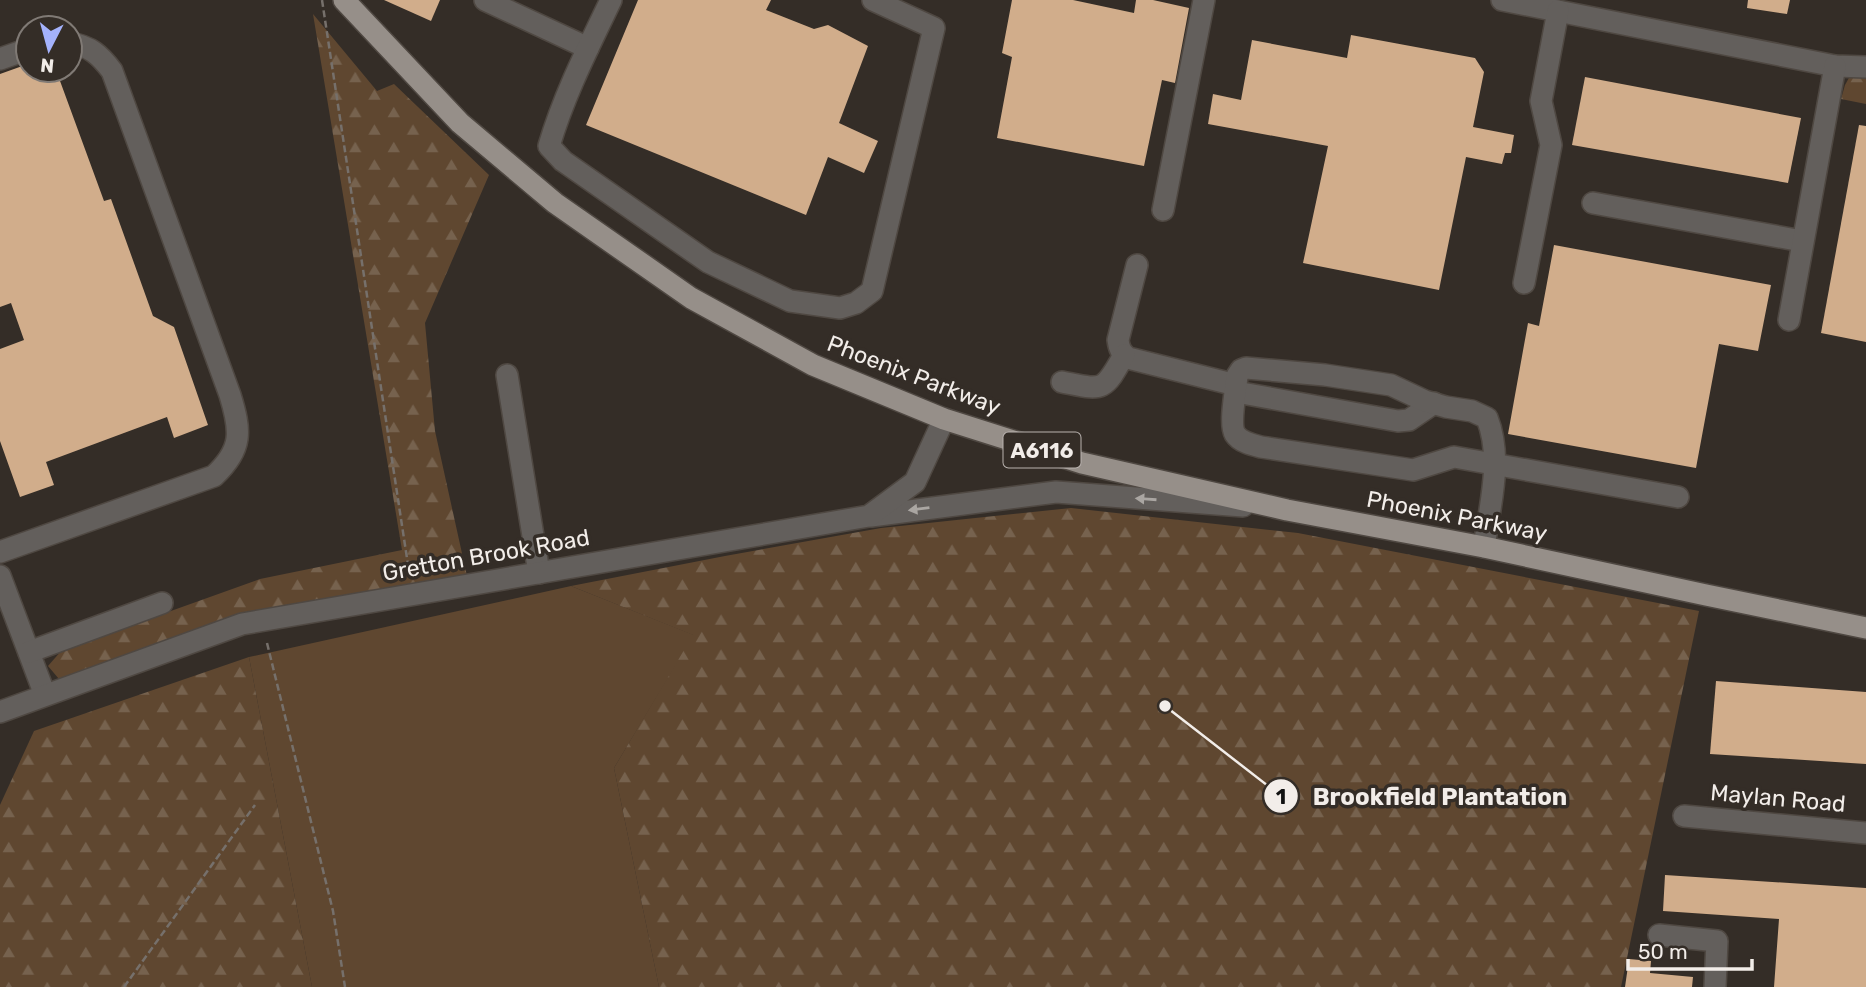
<svg xmlns="http://www.w3.org/2000/svg" width="1866" height="987" font-family="Rubik,sans-serif">
<style>
.grass{fill:#5f4730}
.forest{fill:url(#forest-firs)}
.building{fill:#d1ad8b}
.lines{fill:none;stroke-linecap:round;stroke-linejoin:round}
.minor-casing{stroke:#4f4842;stroke-width:24}
.major-casing{stroke:#4f4842;stroke-width:24}
.path{stroke:#76706b;stroke-width:2.5;stroke-dasharray:7 3.5;stroke-linecap:butt}
.minor{stroke:#635f5c;stroke-width:21}
.major{stroke:#968f89;stroke-width:21}
.oneway{fill:#aaa6a2}
.labels{text-anchor:middle;dominant-baseline:central;stroke-width:7;stroke-linejoin:round;paint-order:stroke}
.shield{fill:#342d27;stroke:#b9b3af;stroke-width:2}
.shield-label{font-size:21px;font-weight:bold;fill:#f2ede9}
.street-label{font-size:23px;fill:#f2ede9;stroke:#342d27}
.leader{fill:none;stroke:#f2ede9;stroke-width:2.5}
.callout-dot{fill:#f2ede9;stroke:#342d27;stroke-width:2.5}
.mark-label{font-size:21px;text-anchor:middle;font-weight:bold;fill:#111}
.callout-label{font-size:24px;text-anchor:middle;font-weight:bold;fill:#f2ede9;stroke:#342d27;stroke-width:7;stroke-linejoin:round;paint-order:stroke}
</style>
<defs>
<pattern id="forest-firs" width="22" height="20" patternUnits="userSpaceOnUse" patternTransform="scale(1.75)"><rect width="22" height="20" fill="#5f4730"/><path d="M5 1l3.5 6h-7zM16 11l3.5 6h-7z" fill="#76624e"/></pattern>
</defs>
<rect width="100%" height="100%" fill="#342d27"/>
<!-- grass -->
<path class="grass" d="M571,586L694,635L614,768L659,987H312L249,657Z"/>
<!-- forest -->
<g class="forest">
<path d="M313,14L377,91L394,84L489,175L425,323L435,431L467,576L278,607L59,679L48,666L62,650L260,579L402,550Z"/>
<path d="M1850,76L1866,77V104L1841,99L1845,85Z"/>
<path d="M1071,508L1298,533L1699,611L1621,987H659L614,768L693,635L571,586L725,556L881,528Z"/>
<path d="M249,657L312,987H0V805L34,731Z"/>
</g>
<!-- building -->
<g class="building">
<path d="M384,0H440L431,21Z"/>
<path d="M638,0H771L766,10L814,29L828,25L868,46L839,123L878,141L864,173L828,157L806,215L586,125Z"/>
<path d="M1012,0H1073L1134,13L1136,0H1153L1189,8L1175,83L1162,80L1144,166L997,138L1012,57L1002,53Z"/>
<path d="M1748,0H1790L1787,14L1747,8Z"/>
<path d="M1351,35L1475,58L1484,72L1473,127L1514,135L1511,153H1505L1502,164L1466,157L1439,290L1303,263L1328,146L1208,124L1213,94L1241,100L1252,40L1347,58Z"/>
<path d="M28,64V70H56L104,201L111,199L153,316L174,327L208,425L174,438L167,417L46,462L54,485L20,497L0,441V349L24,340L11,303L0,307V74Z"/>
<path d="M1585,77L1801,118L1788,183L1572,145Z"/>
<path d="M1859,125L1866,126V342L1821,333Z"/>
<path d="M1554,245L1771,285L1758,351L1719,344L1696,468L1508,434L1528,323L1539,326Z"/>
<path d="M1716,681L1866,692V764L1710,754Z"/>
<path d="M1665,875L1866,888V987H1774L1779,919L1663,911Z"/>
<path d="M1629,959L1651,961L1650,973L1693,977L1692,987H1625Z"/>
</g>
<g class="lines">
<defs>
<g id="minor">
<path d="M485,0L588,48"/>
<path d="M611,0C588,48 564,95 549,146L563,161L708,262L790,301L840,308L856,303L872,291L934,28L873,0"/>
<path d="M1502,0L1835,66L1866,67"/>
<path d="M0,59L28,49"/>
<path d="M1593,203L1802,241"/>
<path d="M1163,210L1204,0"/>
<path d="M1137,265L1118,340C1119,348 1121,353 1128,358L1236,385"/>
<path d="M1524,283L1551,145L1541,101L1558,11"/>
<path d="M1789,320L1835,66"/>
<path d="M507,375L539,573"/>
<path d="M1062,382C1103,390 1103,393 1124,355"/>
<path d="M1236,392L1398,421L1409,420L1434,403"/>
<path d="M871,516L1056,492L1243,506"/>
<path d="M1484,547C1490,505 1503,458 1487,418L1472,411L1446,407L1425,401L1391,385L1325,375L1246,368L1241,370L1237,376C1236,389 1229,424 1235,434C1240,442 1253,445 1261,447L1413,470L1454,457L1678,497"/>
<path d="M0,552L214,476C243,449 241,431 230,395L112,71C100,55 90,46 70,43"/>
<path d="M0,576L45,695"/>
<path d="M29,652L162,603"/>
<path d="M0,712L242,624L869,516L915,482L944,419"/>
<path d="M1684,816L1866,833"/>
<path d="M1659,935L1717,941L1715,987"/>
</g>
<path id="major" d="M344,0L460,123L555,203L691,298L813,365L944,419L1082,463L1287,510L1484,547L1706,595L1866,628"/>
</defs>
<!-- minor casing -->
<use href="#minor" class="minor-casing"/>
<!-- major casing -->
<use href="#major" class="major-casing"/>
<!-- path -->
<g class="path">
<path d="M322,0L410,578"/>
<path d="M267,643L333,911L345,987"/>
<path d="M124,987L255,805"/>
</g>
<!-- minor -->
<use href="#minor" class="minor"/>
<!-- major -->
<use href="#major" class="major"/>
</g>
<!-- one-way arrows -->
<defs><path id="oneway-solid" d="M-6-.8H1V-3.2L6.5 0L1 3.2V.8H-6Z" transform="scale(1.75)"/></defs>
<g class="oneway">
<use href="#oneway-solid" transform="translate(1146 499) rotate(-176)"/>
<use href="#oneway-solid" transform="translate(919 509) rotate(173)"/>
</g>
<g class="labels">
<!-- shield labels -->
<rect class="shield" x="1003.5" y="432.5" width="77" height="35" rx="5"/>
<g class="shield-label">
<text x="1042" y="450">A6116</text>
</g>
<!-- street labels -->
<g class="street-label">
<text transform="translate(914 375) rotate(21)">Phoenix Parkway</text>
<text transform="translate(1457 516) rotate(11)">Phoenix Parkway</text>
<text transform="translate(486 555) rotate(-10)">Gretton Brook Road</text>
<text transform="translate(1778 798) rotate(5)">Maylan Road</text>
</g>
</g>
<!-- callouts -->
<path class="leader" d="M1165 706L1281 796"/>
<g class="callout-dot">
<circle cx="1165" cy="706" r="7"/>
<circle cx="1281" cy="796" r="18"/>
</g>
<g class="mark-label">
<text x="1281" y="804">1</text>
</g>
<g class="callout-label">
<text x="1440" y="805">Brookfield Plantation</text>
</g>
<!-- north arrow -->
<g transform="translate(49 49) rotate(186)"><circle r="33" fill="#342d27" stroke="#807a75" stroke-width="2"/>
<path d="M0-5L12 26L0 18L-12 26Z" fill="#a4b2fc"/>
<text y="-10" font-size="19" font-weight="bold" text-anchor="middle" fill="#f2ede9">N</text>
</g>
<!-- scale -->
<path d="M1628 959v10h124v-10" fill="none" stroke="#f2ede9" stroke-width="3.5"/>
<text x="1638" y="959" font-size="21" fill="#f2ede9" stroke="#342d27" stroke-width="5" paint-order="stroke">50 m</text>
</svg>
